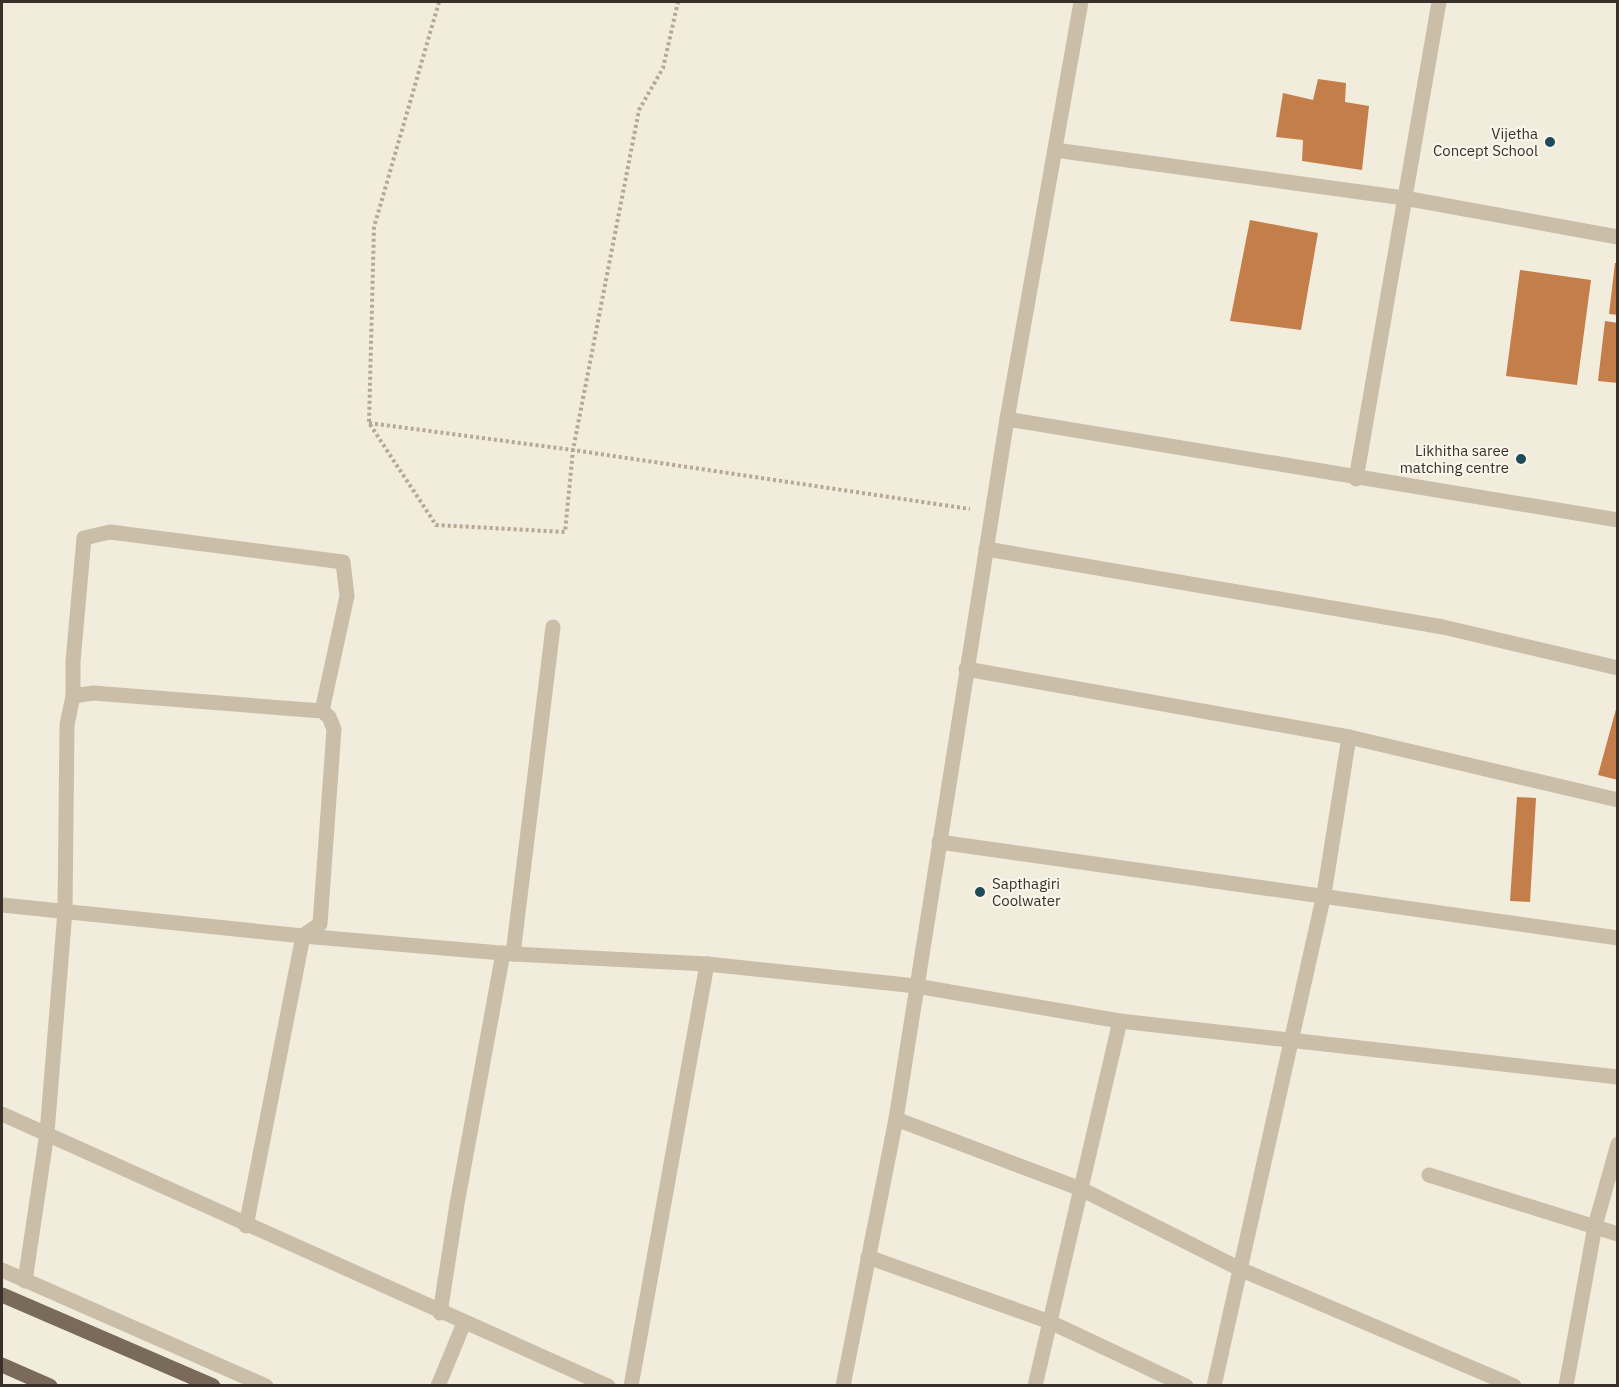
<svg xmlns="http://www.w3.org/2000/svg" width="1619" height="1387" font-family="'IBM Plex Sans',sans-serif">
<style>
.building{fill:#c47e49}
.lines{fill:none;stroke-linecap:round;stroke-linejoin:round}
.path{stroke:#b6a993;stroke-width:4;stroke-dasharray:3 3;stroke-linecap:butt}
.minor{stroke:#cabea9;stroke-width:15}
.major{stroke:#796a5a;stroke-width:15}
.poi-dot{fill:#1f4a59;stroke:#faf5ea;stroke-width:2}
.labels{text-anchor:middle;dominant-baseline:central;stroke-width:4.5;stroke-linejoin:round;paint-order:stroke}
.poi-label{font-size:15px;fill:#383029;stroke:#faf5ea;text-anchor:end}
</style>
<rect width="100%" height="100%" fill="#f2ecdd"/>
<!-- building -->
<g class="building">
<path d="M1318,79L1346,83L1345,102L1369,106L1362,170L1302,161L1303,140L1276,137L1283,93L1313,100Z"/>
<path d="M1250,220L1318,233L1301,330L1230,321Z"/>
<path d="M1615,263H1618V315L1609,314Z"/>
<path d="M1520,270L1591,280L1577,385L1506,376Z"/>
<path d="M1605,321L1618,323V383L1598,381Z"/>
<path d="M1618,702V780L1598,775Z"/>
<path d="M1517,797L1536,798L1530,902L1510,901Z"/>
</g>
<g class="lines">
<!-- path -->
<g class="path">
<path d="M439,2L374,227L369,423L436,525L565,532L573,450L639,110L663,68L678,2"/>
<path d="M369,423L573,450L970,509"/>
</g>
<!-- minor -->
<g class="minor">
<path d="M1055,150L1404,198L1618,237"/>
<path d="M1007,419L1618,520"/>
<path d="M1356,479L1439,2"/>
<path d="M986,549L1443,627L1618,668"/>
<path d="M966,669L1349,737L1618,800"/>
<path d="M73,696L93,693L322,711L329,717L334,729L320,924L303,936L246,1226"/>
<path d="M939,842L1618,938"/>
<path d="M2,905L303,936L513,954L707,964L916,986L1120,1021L1618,1077"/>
<path d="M513,954L553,627"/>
<path d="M2,1114L608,1386"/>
<path d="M896,1119L1081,1189L1242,1270L1514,1386"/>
<path d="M1429,1175L1618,1234"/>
<path d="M868,1257L1050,1322L1186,1386"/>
<path d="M2,1270L266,1386"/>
<path d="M25,1281L47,1133L65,911L67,725L73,696V662L84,538L110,532L343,562L347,596L322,711"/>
<path d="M440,1313L457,1204L503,953"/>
<path d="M438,1386L464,1323"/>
<path d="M631,1386L707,964"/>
<path d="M843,1386L896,1119L1007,419L1081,2"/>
<path d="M1035,1386L1120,1021"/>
<path d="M1214,1386L1324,894L1349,737"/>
<path d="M1566,1386L1595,1226L1618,1144"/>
</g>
<!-- major -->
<g class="major">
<path d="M2,1295L213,1386"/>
<path d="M2,1365L50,1386"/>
</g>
</g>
<!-- markers -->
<g class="poi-dot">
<circle cx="1550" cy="142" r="6"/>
<circle cx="1521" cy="459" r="6"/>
<circle cx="980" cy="892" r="6"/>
</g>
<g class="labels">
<!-- poi labels -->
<g class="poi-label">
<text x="1538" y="133">Vijetha<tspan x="1538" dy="17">Concept School</tspan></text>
<text x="1509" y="450">Likhitha saree<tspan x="1509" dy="17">matching centre</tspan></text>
<text x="992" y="883" text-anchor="start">Sapthagiri<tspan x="992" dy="17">Coolwater</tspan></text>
</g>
</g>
<!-- border -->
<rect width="1619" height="1387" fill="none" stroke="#383029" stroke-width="6"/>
</svg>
